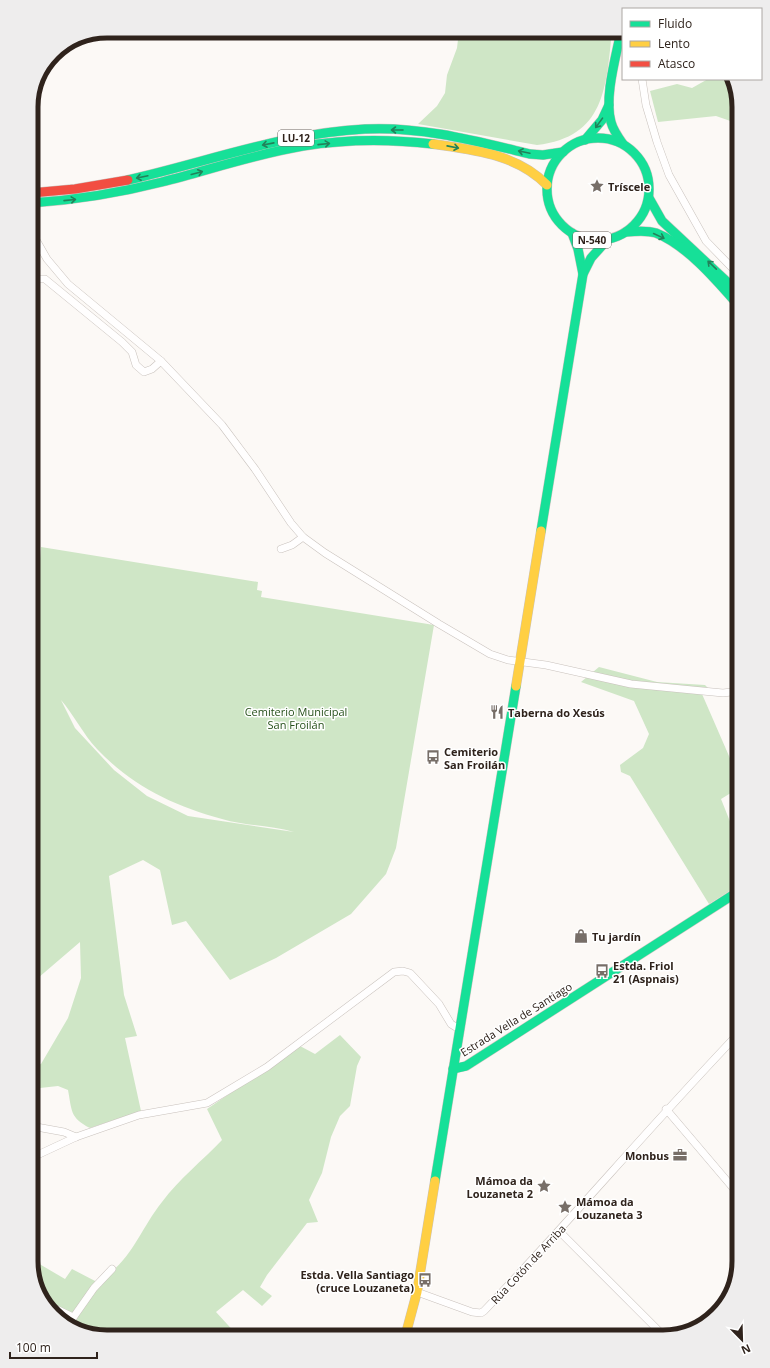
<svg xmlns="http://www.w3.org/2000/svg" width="770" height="1368" font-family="'Open Sans',sans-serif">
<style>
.green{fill:#cfe6c6;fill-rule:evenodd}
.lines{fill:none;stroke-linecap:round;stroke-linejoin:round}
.street-casing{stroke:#c9c2bd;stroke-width:8}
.fast-casing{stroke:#c9c2bd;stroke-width:10}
.slow-casing{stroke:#c9c2bd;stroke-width:10}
.jam-casing{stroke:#c9c2bd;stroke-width:10}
.street{stroke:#fffefe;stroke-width:7}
.fast{stroke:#16e098;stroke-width:9}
.slow{stroke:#ffcf43;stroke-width:9}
.jam{stroke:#f24e42;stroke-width:9}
.oneway{stroke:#22825a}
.labels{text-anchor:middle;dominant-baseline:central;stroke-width:3;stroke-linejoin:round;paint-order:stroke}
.shield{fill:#fff;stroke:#6d6560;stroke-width:1}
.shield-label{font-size:10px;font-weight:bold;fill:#2f231c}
.poi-label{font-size:11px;font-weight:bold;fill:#2f231c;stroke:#fff;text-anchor:start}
.park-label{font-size:11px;fill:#26501a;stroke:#fff}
.street-label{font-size:11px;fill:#2f231c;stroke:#fff}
.rim{fill:none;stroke:#2f231c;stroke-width:5}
</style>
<rect width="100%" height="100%" fill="#fcf9f6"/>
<!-- green -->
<g class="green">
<path d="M459,31H612C606,88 605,137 537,145L418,124L437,106L445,93L447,75L457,48Z"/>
<path d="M708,79H733L739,107V124L716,116L658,122L650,91L677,84L692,88Z"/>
<path d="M31,542L38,553L32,607L39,634L36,608L41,547L258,582L257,590L262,591L261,597L434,625L396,848L386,874L351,914L276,958L230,980L186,921L172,925L160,870L143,860L109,876L124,995L137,1036L125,1038L141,1111L90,1128C70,1118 72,1111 68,1090L58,1086L31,1089V1067L41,1064L68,1018L81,978L80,942L31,984ZM61,700C74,715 83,734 97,749C132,786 174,806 222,819C245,826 271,825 294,832L188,816L147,796L114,770L75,728Z"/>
<path d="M599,667L657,682L705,685L711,691L702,694L739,779V788L721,799L739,844V885L709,904L630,776L621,772L620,765L643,748L649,734L634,701L581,682Z"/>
<path d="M340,1035L361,1057L357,1066L350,1106L340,1116L331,1137L322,1173L309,1200L318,1222L307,1223L267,1275L260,1287L272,1296L262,1306L243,1290L216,1312L239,1337L219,1332L214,1337H103L71,1326L74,1319C44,1303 39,1301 32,1267L36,1262L65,1279L72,1269L97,1282C131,1263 139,1231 162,1202C179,1179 203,1160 222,1140L207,1109L300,1046L315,1054Z"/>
</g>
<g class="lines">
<defs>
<g id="street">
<path d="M642,79L646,105L657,142L669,175L706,241L739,275"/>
<path d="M31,231L47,259L68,284L161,361L222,425L255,469L291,523L303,537L325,553L439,624L490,654L508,660L546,665L631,684L723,693L739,691"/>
<path d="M31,284L38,279H45L122,342L132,352L136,365L144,372L152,369L161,361"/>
<path d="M281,549L292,545L303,537"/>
<path d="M666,1109L739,1195"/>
<path d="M31,1126L64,1132L76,1137"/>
<path d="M31,1158L76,1137L139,1115L207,1103L267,1067L394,972L403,971L410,973L439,1004L451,1024L459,1029"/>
<path d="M559,1231L665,1337"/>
<path d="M417,1292L472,1312L481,1313L484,1311C571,1220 652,1124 739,1033"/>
<path d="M50,1306L73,1317"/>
<path d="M68,1325L94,1288L112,1269"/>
</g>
<g id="fast">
<path d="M621,31C616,57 604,97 611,122C613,130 618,137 623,144"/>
<circle cx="598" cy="189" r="51"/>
<path d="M585,140L602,120L609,105"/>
<path d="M128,180C207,162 284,133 365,129C421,126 476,141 530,154L543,155L563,152"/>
<path d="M649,198L662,221L739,293"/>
<path d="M31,203C76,200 119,193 162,182C209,170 255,154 303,146C346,139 391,139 433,144"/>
<path d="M626,232C636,231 647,230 656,233C687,245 718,282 739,306"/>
<path d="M572,233L578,249L583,274"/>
<path d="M541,531L583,274L591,258L608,239"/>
<path d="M453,1069L466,1066L739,891"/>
<path d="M435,1181L516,686"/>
</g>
<g id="slow">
<path d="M433,144C474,150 517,154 547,185"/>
<path d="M516,686L541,531"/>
<path d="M405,1337L417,1292L435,1181"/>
</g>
<path id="jam" d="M31,193L75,189L128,180"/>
</defs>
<!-- street casing -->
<use href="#street" class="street-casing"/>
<!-- fast casing -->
<use href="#fast" class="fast-casing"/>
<!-- slow casing -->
<use href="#slow" class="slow-casing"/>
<!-- jam casing -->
<use href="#jam" class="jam-casing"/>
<!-- street -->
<use href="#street" class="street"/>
<!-- fast -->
<use href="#fast" class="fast"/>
<!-- slow -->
<use href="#slow" class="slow"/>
<!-- jam -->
<use href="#jam" class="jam"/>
</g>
<!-- one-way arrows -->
<defs><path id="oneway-shaft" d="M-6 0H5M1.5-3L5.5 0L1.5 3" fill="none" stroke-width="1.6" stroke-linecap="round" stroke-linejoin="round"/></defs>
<g class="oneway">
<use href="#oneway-shaft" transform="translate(599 123) rotate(126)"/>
<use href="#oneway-shaft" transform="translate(397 130) rotate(-180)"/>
<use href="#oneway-shaft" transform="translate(268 144) rotate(169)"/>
<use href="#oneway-shaft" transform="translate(324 144) rotate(-6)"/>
<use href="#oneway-shaft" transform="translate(453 147) rotate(11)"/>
<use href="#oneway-shaft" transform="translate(524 152) rotate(-168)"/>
<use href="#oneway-shaft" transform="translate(197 173) rotate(-15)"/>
<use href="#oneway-shaft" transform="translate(142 177) rotate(168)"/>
<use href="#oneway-shaft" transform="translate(70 200) rotate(-6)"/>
<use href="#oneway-shaft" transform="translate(659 236) rotate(25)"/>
<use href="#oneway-shaft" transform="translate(712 265) rotate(-136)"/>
</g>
<!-- icons -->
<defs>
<symbol id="sight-bare" viewBox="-9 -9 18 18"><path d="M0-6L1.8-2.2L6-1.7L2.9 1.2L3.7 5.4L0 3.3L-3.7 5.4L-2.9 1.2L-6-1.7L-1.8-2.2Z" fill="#776e68" stroke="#fff" stroke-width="2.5" paint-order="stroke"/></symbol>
<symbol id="restaurant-bare" viewBox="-9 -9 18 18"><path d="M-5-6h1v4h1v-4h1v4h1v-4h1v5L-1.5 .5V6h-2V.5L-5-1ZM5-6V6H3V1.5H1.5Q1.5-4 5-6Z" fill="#776e68" stroke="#fff" stroke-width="2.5" paint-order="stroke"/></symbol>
<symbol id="bus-bare" viewBox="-9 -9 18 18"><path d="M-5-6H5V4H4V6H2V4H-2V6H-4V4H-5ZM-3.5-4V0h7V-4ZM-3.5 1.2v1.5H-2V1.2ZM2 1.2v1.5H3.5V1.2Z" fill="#776e68" stroke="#fff" stroke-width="2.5" paint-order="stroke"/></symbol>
<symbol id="shop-bare" viewBox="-9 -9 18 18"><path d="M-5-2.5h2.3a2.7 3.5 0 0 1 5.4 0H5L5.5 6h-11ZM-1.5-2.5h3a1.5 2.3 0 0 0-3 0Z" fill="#776e68" stroke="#fff" stroke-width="2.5" paint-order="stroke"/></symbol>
<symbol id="office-bare" viewBox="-9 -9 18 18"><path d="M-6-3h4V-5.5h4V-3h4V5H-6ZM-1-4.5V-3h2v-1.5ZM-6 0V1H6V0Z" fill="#776e68" stroke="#fff" stroke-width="2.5" paint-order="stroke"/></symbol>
</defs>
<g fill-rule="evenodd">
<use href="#sight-bare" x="587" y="176" width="20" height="20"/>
<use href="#restaurant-bare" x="487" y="702" width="20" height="20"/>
<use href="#bus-bare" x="423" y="747" width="20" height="20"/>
<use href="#shop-bare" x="571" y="926" width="20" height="20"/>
<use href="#bus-bare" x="592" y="961" width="20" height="20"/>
<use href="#office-bare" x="670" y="1145" width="20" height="20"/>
<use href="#sight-bare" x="534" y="1176" width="20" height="20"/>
<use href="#sight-bare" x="555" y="1197" width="20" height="20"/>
<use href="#bus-bare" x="415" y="1270" width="20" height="20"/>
</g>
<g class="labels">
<!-- shield labels -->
<g class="shield">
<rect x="278" y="130" width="36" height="16" rx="3"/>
<rect x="573" y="232" width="38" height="16" rx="3"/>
</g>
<g class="shield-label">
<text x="296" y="138">LU-12</text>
<text x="592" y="240">N-540</text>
</g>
<!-- poi labels -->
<g class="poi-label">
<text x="608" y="186">Tríscele</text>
<text x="508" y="712">Taberna do Xesús</text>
<text x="444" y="751">Cemiterio<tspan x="444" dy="13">San Froilán</tspan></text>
<text x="592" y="936">Tu jardín</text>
<text x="613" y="965">Estda. Friol<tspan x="613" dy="13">21 (Aspnais)</tspan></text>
<text x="669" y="1155" text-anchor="end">Monbus</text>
<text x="533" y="1180" text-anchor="end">Mámoa da<tspan x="533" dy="13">Louzaneta 2</tspan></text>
<text x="576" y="1201">Mámoa da<tspan x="576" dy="13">Louzaneta 3</tspan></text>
<text x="414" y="1274" text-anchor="end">Estda. Vella Santiago<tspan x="414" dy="13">(cruce Louzaneta)</tspan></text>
</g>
<!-- park labels -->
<g class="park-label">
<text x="296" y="711">Cemiterio Municipal<tspan x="296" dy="13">San Froilán</tspan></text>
</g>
<!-- street labels -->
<g class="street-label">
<text transform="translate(516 1019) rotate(-32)">Estrada Vella de Santiago</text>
<text transform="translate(528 1264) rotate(-47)">Rúa Cotón de Arriba</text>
</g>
</g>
<!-- crop -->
<path d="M0 0H770V1368H0ZM107 38H663A69 69 0 0 1 732 107V1261A69 69 0 0 1 663 1330H107A69 69 0 0 1 38 1261V107A69 69 0 0 1 107 38Z" fill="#eeeded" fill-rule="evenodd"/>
<path class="rim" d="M107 38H663A69 69 0 0 1 732 107V1261A69 69 0 0 1 663 1330H107A69 69 0 0 1 38 1261V107A69 69 0 0 1 107 38Z"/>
<!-- legend -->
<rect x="622" y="8" width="140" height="72" fill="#ffffff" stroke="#aca7a4"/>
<rect x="630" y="21" width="20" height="6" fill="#16e098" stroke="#aca7a4"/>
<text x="658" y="28" font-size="12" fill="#2f231c">Fluido</text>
<rect x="630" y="41" width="20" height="6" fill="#ffcf43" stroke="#aca7a4"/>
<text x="658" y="48" font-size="12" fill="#2f231c">Lento</text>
<rect x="630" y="61" width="20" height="6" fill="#f24e42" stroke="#aca7a4"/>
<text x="658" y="68" font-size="12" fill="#2f231c">Atasco</text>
<!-- north arrow -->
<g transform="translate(742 1340) rotate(157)" stroke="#ffffff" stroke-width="3" paint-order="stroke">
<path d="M0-3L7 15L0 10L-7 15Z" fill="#2f231c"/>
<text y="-6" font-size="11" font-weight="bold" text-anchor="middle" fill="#2f231c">N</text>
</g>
<!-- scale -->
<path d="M10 1352v6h87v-6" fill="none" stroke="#2f231c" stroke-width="2"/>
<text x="16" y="1352" font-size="12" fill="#2f231c" stroke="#ffffff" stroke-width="3" paint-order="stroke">100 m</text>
</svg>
